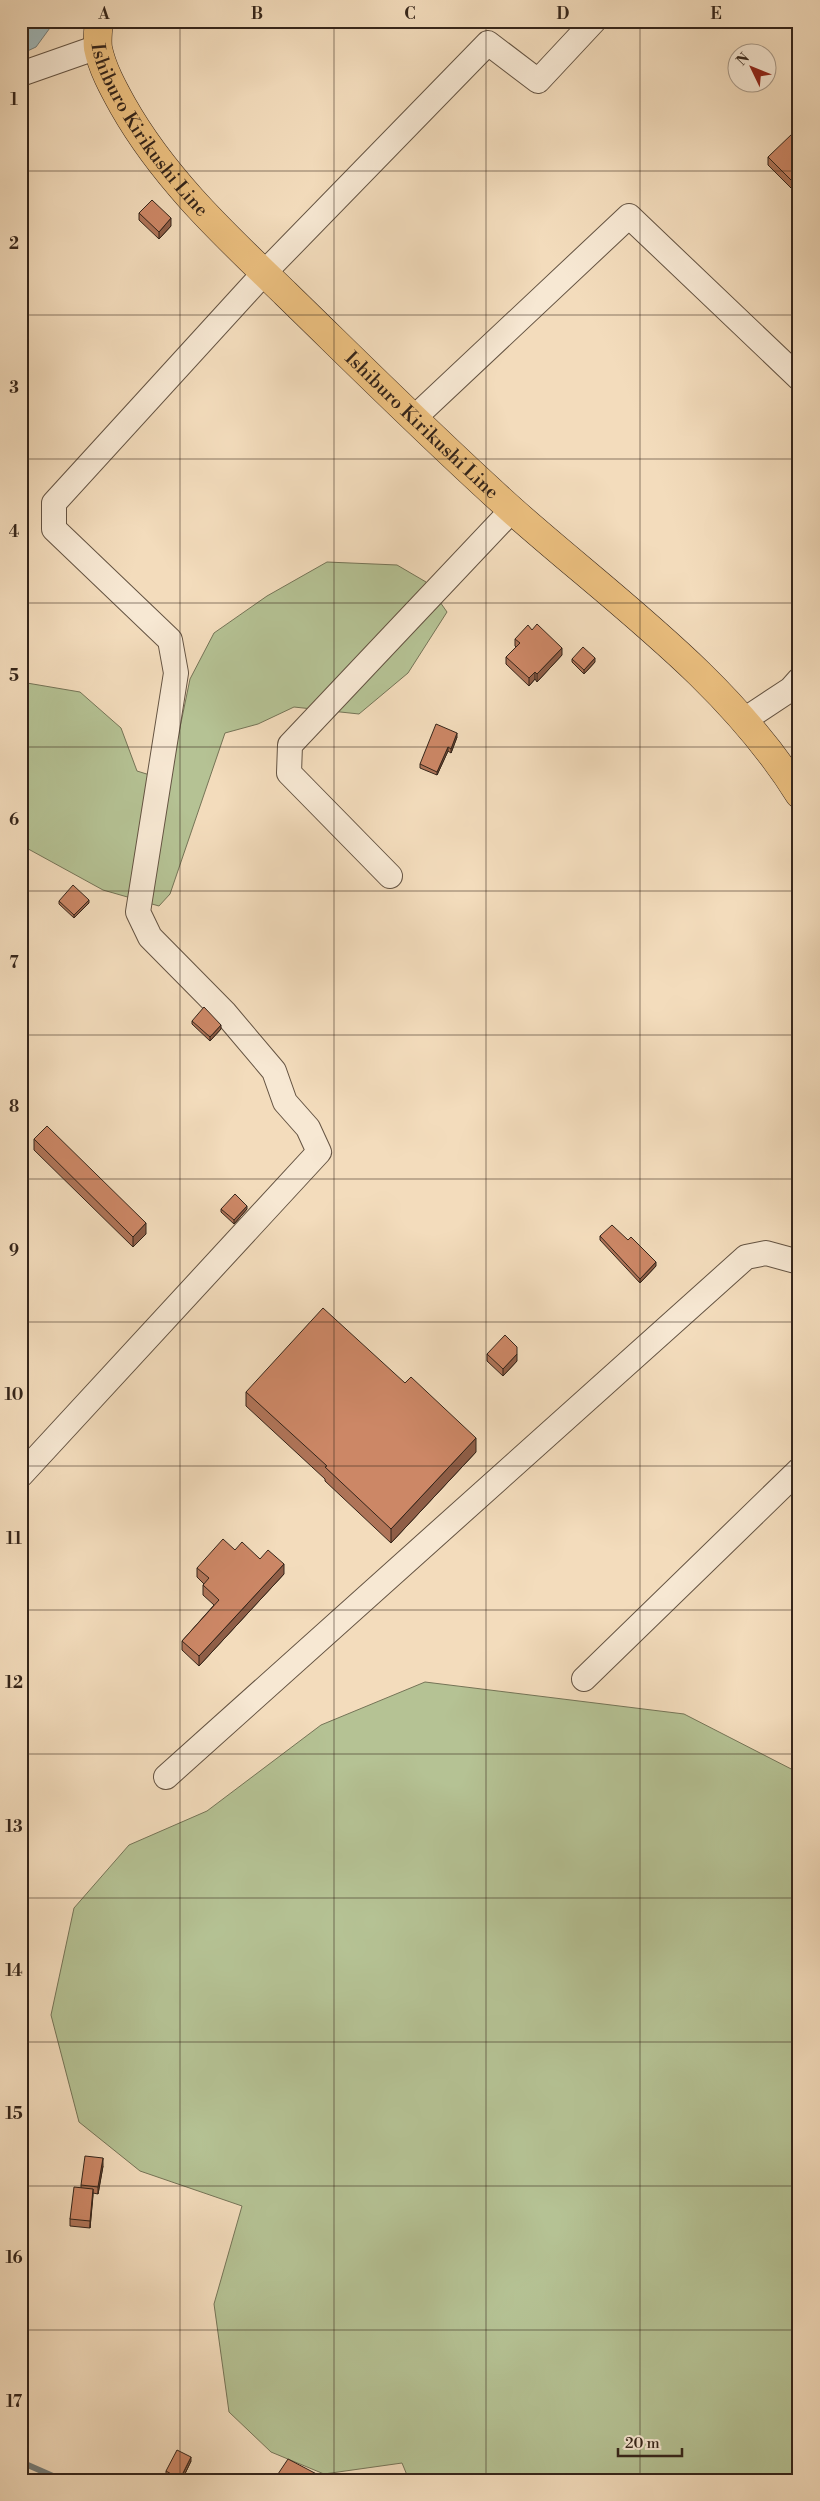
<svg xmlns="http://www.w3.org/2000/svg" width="820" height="2501" font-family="'Libre Bodoni',serif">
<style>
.green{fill:#b5c294;stroke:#757457}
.water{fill:#a0b9bb;stroke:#757e7b}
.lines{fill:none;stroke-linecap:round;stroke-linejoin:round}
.stream{stroke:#757e7b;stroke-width:6}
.minor-casing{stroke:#645342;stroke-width:26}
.major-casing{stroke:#35251a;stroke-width:29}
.minor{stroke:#f7e8d3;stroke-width:24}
.major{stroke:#eabe7e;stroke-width:28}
.wall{fill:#af7458;stroke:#35251a}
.shaded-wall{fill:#8f5e47;stroke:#35251a}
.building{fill:#cc8766;stroke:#35251a}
.grid{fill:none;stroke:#35251a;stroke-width:1;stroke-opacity:0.55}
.labels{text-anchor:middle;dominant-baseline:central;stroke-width:5;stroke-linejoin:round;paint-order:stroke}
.street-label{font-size:19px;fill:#35251a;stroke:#f7e8d3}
.neatline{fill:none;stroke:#35251a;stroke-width:2}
.grid-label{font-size:16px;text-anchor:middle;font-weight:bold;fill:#35251a}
</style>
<rect width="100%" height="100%" fill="#f3dcbc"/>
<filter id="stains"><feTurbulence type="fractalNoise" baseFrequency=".004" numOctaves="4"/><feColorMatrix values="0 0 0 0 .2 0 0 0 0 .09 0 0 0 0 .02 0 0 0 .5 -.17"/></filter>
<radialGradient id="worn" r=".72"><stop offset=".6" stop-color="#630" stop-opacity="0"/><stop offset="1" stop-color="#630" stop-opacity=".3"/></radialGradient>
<!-- green -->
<g class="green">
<path d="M327,562L397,565L426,582L447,612L408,673L359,714L294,707L258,724L225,733L170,894L159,906L103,890L21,845V682L80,692L121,728L137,771L169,781L190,679L214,633L267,596Z"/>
<path d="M425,1682L684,1714L799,1773V2480H409L402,2463L324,2474L271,2452L229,2412L214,2304L242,2206L140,2171L79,2122L51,2015L74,1908L129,1845L207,1811L321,1725Z"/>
</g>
<!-- water -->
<path class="water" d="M21,21H55L36,47L21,54Z"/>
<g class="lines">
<!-- stream -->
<path class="stream" d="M21,2462L62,2480"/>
<defs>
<g id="minor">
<path d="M21,74L98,47"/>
<path d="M413,419L629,216L799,378"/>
<path d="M744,720L791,689L799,680"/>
<path d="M390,876L289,773L290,745L512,510"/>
<path d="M21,1475L319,1152L308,1128L285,1102L274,1071L225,1013L150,937L138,912L176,673L170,640L54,529V503L264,273L488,43L538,81L594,21"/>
<path d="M584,1679L799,1470"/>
<path d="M166,1777L746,1257L766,1253L799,1262"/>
</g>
<g id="major">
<path id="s1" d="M99,21C98,30 97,40 98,48C102,68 113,88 123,106C165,180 226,236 286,294C361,367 435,441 513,511C612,599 727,679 799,794"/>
</g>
</defs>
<!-- minor casing -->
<use href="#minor" class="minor-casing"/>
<!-- major casing -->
<use href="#major" class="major-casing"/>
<!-- minor -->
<use href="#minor" class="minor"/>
<!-- major -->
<use href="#major" class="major"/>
</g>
<!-- wall -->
<g class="wall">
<path d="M799,139V190L796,193L768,165V157Z"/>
<path d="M139,213L171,226L159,239L139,220Z"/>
<path d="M515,639L562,655L537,682L535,679L529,686L506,664V657L516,647L515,646Z"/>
<path d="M572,659L595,662L584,674L572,662Z"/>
<path d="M457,737L451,753L448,751L437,775L420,768V764Z"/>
<path d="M59,901L89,903L74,918L59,904Z"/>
<path d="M192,1021L221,1029L210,1041L192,1024Z"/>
<path d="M34,1139L146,1234L133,1247L34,1150Z"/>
<path d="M221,1209H247L234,1224L221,1212Z"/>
<path d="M600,1236L656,1266L640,1283L600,1240Z"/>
<path d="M487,1354L517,1361L503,1376L487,1361Z"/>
<path d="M246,1392L476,1452L391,1543L325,1481V1479L246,1406Z"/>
<path d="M235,1550L260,1559L284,1574L199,1666L182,1650V1641L214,1605L203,1595V1585L204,1584L197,1577V1568Z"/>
<path d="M103,2166L98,2194L93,2193L90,2228L70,2226V2219L81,2188V2185Z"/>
<path d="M191,2461L182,2480H175L166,2475V2471Z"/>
</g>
<!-- shaded-wall -->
<g class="shaded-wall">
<path d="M799,182V190L796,193V185Z"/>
<path d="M171,218V226L159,239V232Z"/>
<path d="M562,648V655L537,682V674Z"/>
<path d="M595,658V662L584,674V670Z"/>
<path d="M535,672V679L529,686V678Z"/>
<path d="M457,733V737L451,753V749Z"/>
<path d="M448,747V751L437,775V772Z"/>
<path d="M89,900V903L74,918V915Z"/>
<path d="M221,1025V1029L210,1041V1037Z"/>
<path d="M26,1077V1091L21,1096V1082Z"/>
<path d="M247,1206V1209L234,1224V1220Z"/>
<path d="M146,1223V1234L133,1247V1237Z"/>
<path d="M656,1262V1266L640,1283V1279Z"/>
<path d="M517,1354V1361L503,1376V1369Z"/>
<path d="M476,1438V1452L391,1543V1529Z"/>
<path d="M284,1564V1574L199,1666V1656Z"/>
<path d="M103,2158V2166L98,2194V2187Z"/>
<path d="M93,2189V2196L90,2228V2221Z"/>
<path d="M191,2457V2461L182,2480H180Z"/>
</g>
<!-- building -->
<g class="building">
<path d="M793,133L799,139V182L796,185L768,157Z"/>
<path d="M152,200L171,218L159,232L139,213Z"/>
<path d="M537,624L562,648L537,674L535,672L529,678L506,657L520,643L515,639L528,625L532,630Z"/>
<path d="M583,647L595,658L584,670L572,659Z"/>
<path d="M436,724L457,733L451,749L448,747L437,772L420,764Z"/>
<path d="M73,885L89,900L74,915L59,901Z"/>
<path d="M204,1007L221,1025L210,1037L192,1021Z"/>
<path d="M21,1073L26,1077L21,1082Z"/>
<path d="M47,1126L146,1223L133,1237L34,1139Z"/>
<path d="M235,1194L247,1206L234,1220L221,1209Z"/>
<path d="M612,1225L628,1240L631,1237L656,1262L640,1279L600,1236Z"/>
<path d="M323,1308L405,1383L411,1377L476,1438L391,1529L325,1467L327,1466L246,1392Z"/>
<path d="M505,1335L517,1347V1354L503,1369L487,1354Z"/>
<path d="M223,1539L235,1550L242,1542L260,1559L268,1550L284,1564L199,1656L182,1641L219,1600L203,1585L209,1578L197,1568Z"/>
<path d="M85,2156L103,2158L98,2187L81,2185Z"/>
<path d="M74,2187L93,2189L90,2221L70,2219Z"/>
<path d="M177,2450L191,2457L180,2479L166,2471Z"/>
<path d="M288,2459L328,2480H274Z"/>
<path d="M28,2473L34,2480H21Z"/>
</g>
<!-- grid -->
<path class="grid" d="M180,21V2480M334,21V2480M486,21V2480M640,21V2480M21,171H799M21,315H799M21,459H799M21,603H799M21,747H799M21,891H799M21,1035H799M21,1179H799M21,1322H799M21,1466H799M21,1610H799M21,1754H799M21,1898H799M21,2042H799M21,2186H799M21,2330H799"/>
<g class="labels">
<!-- street labels -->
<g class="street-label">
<text stroke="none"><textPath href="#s1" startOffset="124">Ishiburo Kirikushi Line</textPath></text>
<text stroke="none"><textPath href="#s1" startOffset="529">Ishiburo Kirikushi Line</textPath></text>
</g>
</g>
<!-- margin -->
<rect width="820" height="2501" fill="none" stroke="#f3dcbc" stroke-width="55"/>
<!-- north arrow -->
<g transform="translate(752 68) rotate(313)"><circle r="24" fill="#f7e8d3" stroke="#a99a89"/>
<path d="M0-4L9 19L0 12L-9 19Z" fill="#8f2418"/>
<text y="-8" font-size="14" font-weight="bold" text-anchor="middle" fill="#35251a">N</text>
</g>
<!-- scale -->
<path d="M618 2448v8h64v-8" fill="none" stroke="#35251a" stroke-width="2.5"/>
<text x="625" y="2448" font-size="15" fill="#35251a" stroke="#f7e8d3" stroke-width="4" paint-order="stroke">20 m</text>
<rect x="28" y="28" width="764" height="2446" class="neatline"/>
<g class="grid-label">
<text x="104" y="19">A</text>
<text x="257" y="19">B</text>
<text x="410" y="19">C</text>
<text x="563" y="19">D</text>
<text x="716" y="19">E</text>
<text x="14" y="105">1</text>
<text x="14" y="249">2</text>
<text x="14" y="393">3</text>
<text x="14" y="537">4</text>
<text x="14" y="681">5</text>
<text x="14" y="825">6</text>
<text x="14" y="968">7</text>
<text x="14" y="1112">8</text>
<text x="14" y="1256">9</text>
<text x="14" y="1400">10</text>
<text x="14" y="1544">11</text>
<text x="14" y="1688">12</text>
<text x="14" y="1832">13</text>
<text x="14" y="1976">14</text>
<text x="14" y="2119">15</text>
<text x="14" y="2263">16</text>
<text x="14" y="2407">17</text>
</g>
<rect width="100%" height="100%" filter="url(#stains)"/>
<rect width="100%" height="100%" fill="url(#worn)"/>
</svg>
